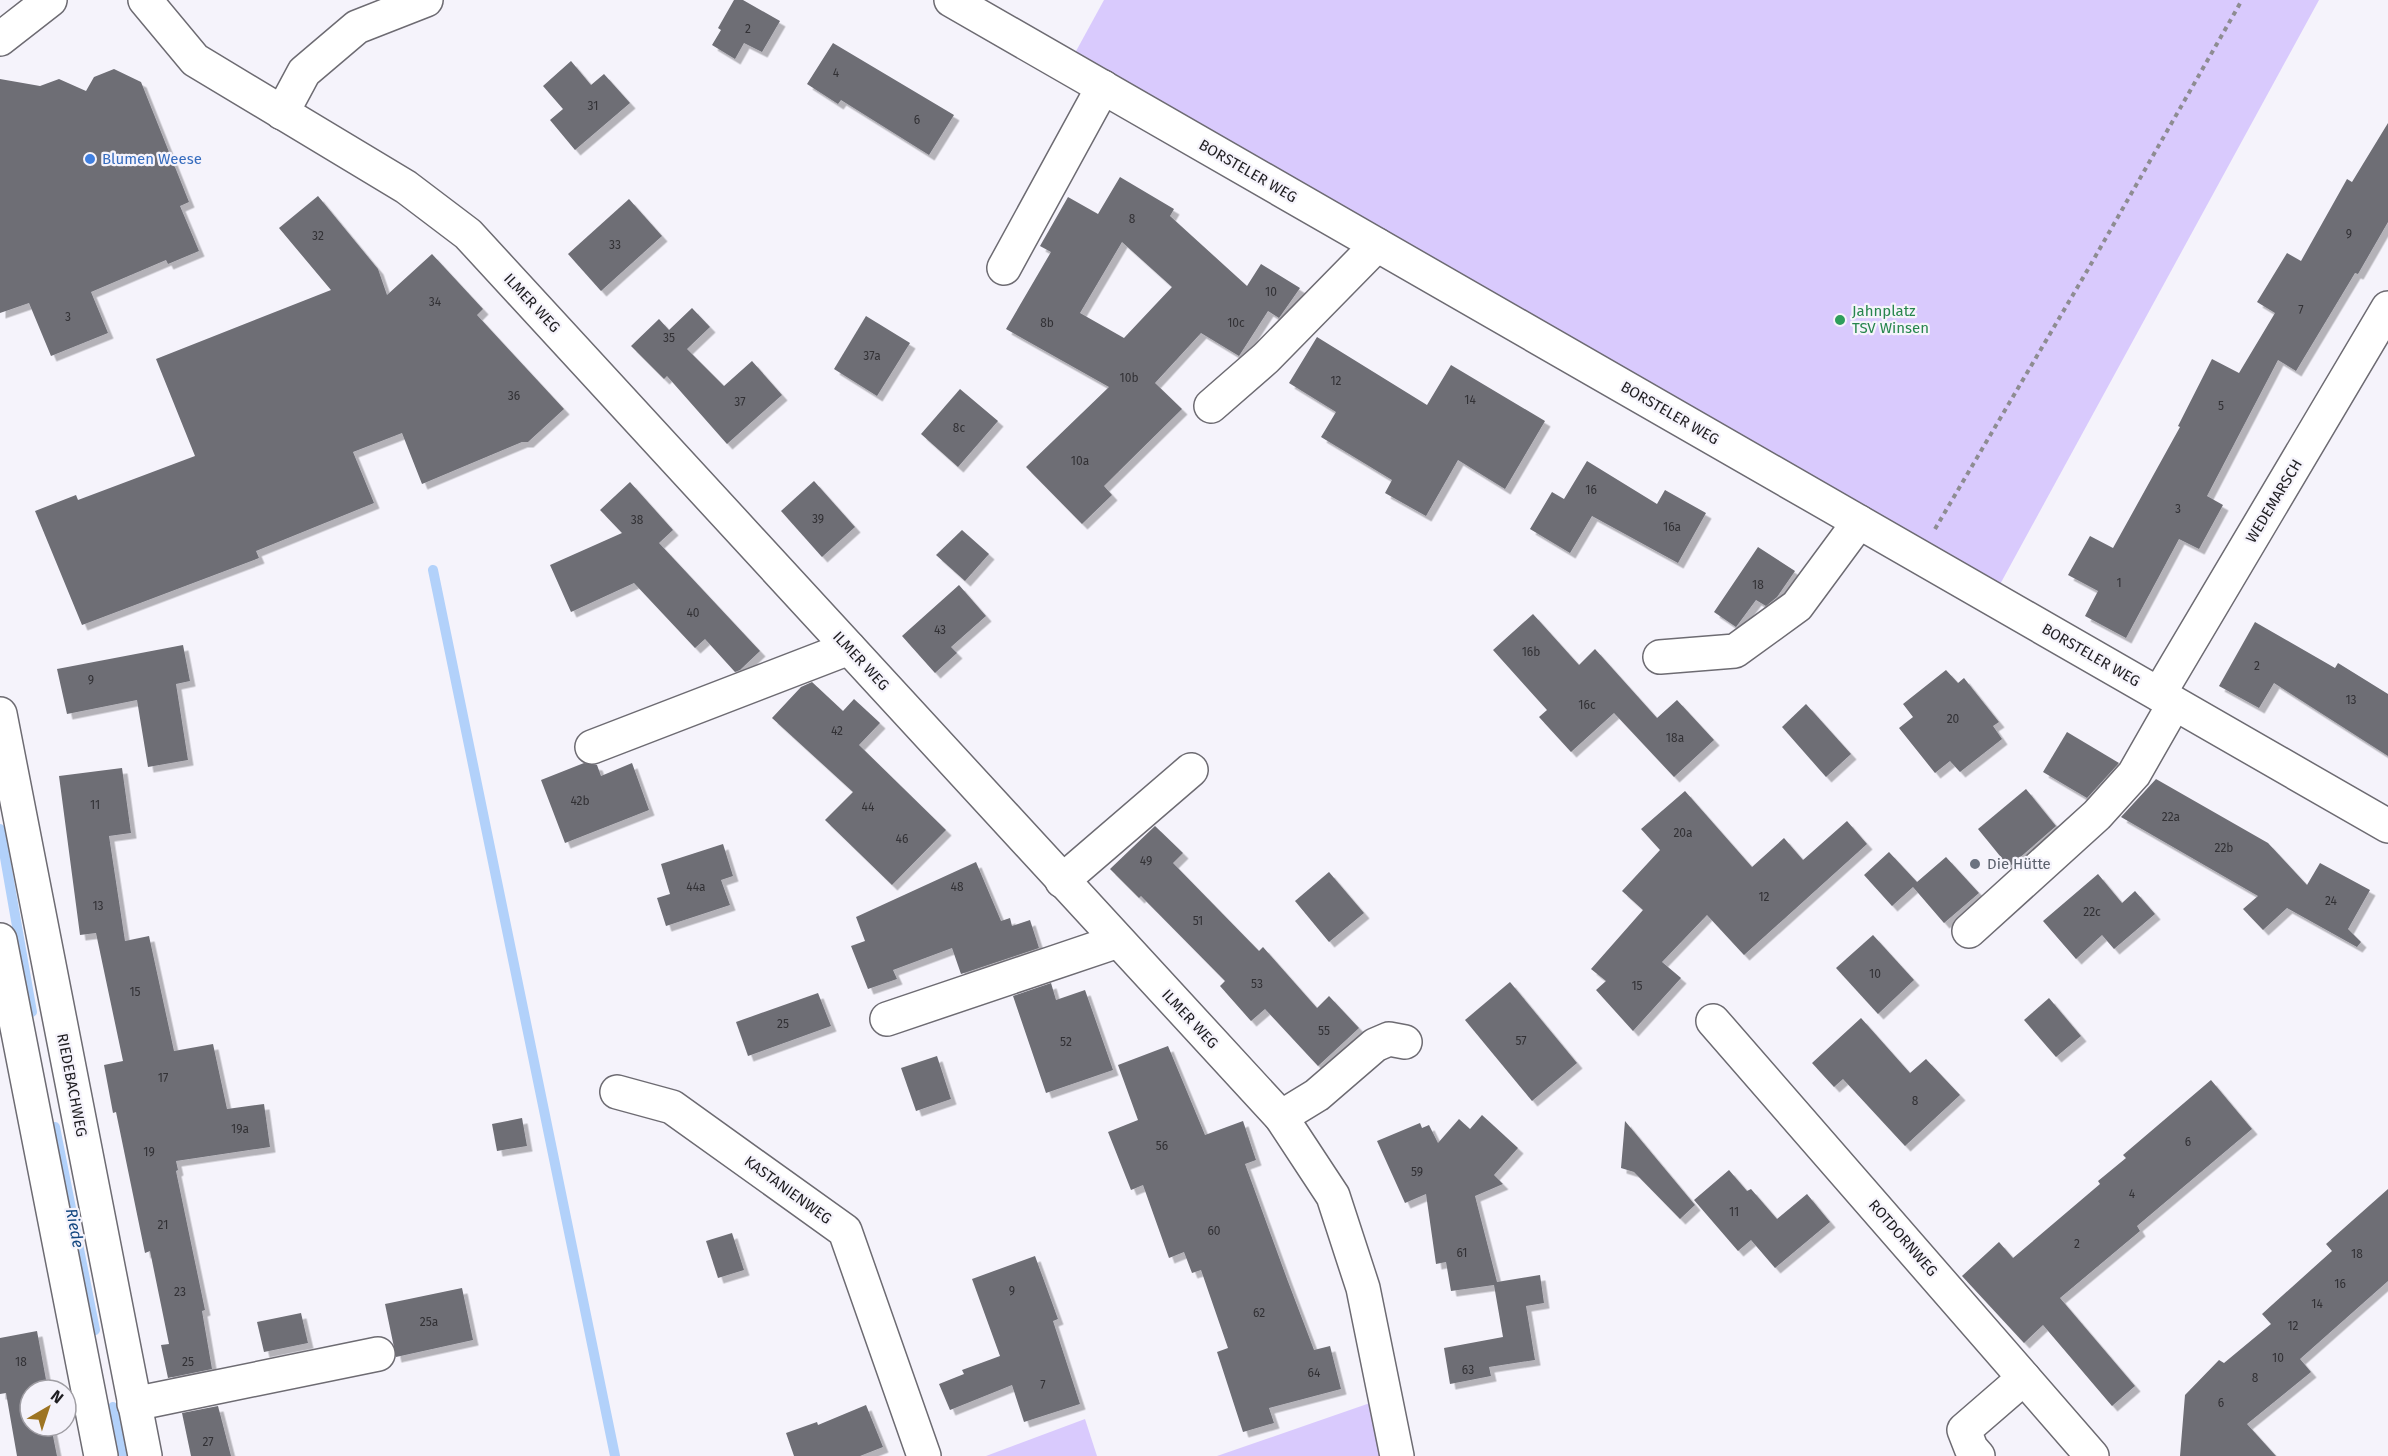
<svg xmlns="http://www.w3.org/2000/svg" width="2388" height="1456" font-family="'Fira Sans',sans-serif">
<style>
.green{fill:#d9cafd}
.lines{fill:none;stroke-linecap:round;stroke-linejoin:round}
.stream{stroke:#b2d1fa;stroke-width:10}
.building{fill:#6e6e75;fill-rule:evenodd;filter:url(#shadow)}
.minor-casing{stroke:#6d6b72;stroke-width:36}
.path{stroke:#8e8c92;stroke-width:4;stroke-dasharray:4.5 4.5;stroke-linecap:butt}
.minor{stroke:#fff;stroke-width:33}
.shop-dot{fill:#3f7fe0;stroke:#f5f3fb;stroke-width:2}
.leisure-dot{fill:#2e9e5b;stroke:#f5f3fb;stroke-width:2}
.worship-dot{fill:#6b7280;stroke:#f5f3fb;stroke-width:2}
.labels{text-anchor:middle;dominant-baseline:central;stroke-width:4.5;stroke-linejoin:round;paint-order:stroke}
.number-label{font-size:12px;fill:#323135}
.shop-label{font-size:15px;fill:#366cbe;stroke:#f5f3fb;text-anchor:start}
.street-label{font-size:15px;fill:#1e1d20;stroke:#f5f3fb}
.leisure-label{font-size:15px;fill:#27864d;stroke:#f5f3fb;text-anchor:start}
.worship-label{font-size:15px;fill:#5b616d;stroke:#f5f3fb;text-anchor:start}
.water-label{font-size:16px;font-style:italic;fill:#12457f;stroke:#f5f3fb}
</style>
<defs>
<filter id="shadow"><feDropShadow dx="5.5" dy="5.5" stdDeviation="0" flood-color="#0004"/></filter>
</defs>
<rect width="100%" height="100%" fill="#f5f3fb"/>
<!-- green -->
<g class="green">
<path d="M1104,0H2319L1998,588L1075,53Z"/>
<path d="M1370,1403L1382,1456H1217Z"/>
<path d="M1085,1419L1097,1456H986Z"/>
</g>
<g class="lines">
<!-- stream -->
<g class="stream">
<path d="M433,570L615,1456"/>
<path d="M0,829L32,1012"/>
<path d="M55,1127L95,1330"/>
<path d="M113,1407L122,1456"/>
</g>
</g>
<!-- building -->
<g class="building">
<path d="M734,0H743L780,21L762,52L744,43L735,59L712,45L721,30L718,28Z"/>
<path d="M833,43L954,115L929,155L841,100L838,104L807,84Z"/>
<path d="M571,61L591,85L604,74L630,103L575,150L550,120L563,109L543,86Z"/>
<path d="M114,69L141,82L189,202L180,206L199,251L168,264L166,260L91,292L108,333L51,356L29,303L0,313V79L40,86L59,79L86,91L94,77Z"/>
<path d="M2388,123V222L2358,274L2355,273L2296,371L2278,360L2207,496L2223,505L2199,549L2179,539L2126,638L2085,616L2098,591L2068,575L2090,536L2113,548L2180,427L2178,426L2212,359L2239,373L2275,313L2257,302L2287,253L2301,261L2347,179L2352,182Z"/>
<path d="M1120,177L1174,209L1170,216L1247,286L1261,264L1300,288L1279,318L1268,311L1239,356L1201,333L1155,383L1182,409L1104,486L1112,495L1082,524L1026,467L1109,387L1006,329L1051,252L1040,246L1068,197L1098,214ZM1122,242L1172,287L1124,338L1080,313Z"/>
<path d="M318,196L378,269L387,295L432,254L483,309L477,315L564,409L528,442H522L422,484L402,433L353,452L374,503L256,551L259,558L82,625L35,511L76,495L78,500L195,456L156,359L331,290L279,228Z"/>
<path d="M629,199L662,236L601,291L568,254Z"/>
<path d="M692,308L710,327L687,349L724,386L752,361L782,395L727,444L667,376L664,379L631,346L659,319L669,330Z"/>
<path d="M866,316L910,343L877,396L834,369Z"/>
<path d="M1317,337L1427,405L1451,365L1545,421L1505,489L1458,460L1426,516L1385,493L1392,480L1321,437L1336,412L1289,383Z"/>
<path d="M960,389L998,421L958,467L921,434Z"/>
<path d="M1587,461L1657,504L1665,490L1706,513L1678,563L1592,516L1570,553L1530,529L1552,492L1564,499Z"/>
<path d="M814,481L855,527L822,557L781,511Z"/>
<path d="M630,482L673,530L659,543L760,651L740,670L735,672L705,639L695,648L634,583L571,612L550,565L622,533L600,510Z"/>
<path d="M962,530L989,554L965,581L936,555Z"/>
<path d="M1758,547L1795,571L1777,597L1766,606L1756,600L1736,627L1714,612Z"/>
<path d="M959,585L986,616L951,647L957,653L935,673L902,636Z"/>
<path d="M1533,614L1579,665L1595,649L1657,718L1677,700L1714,740L1674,777L1614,713L1571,752L1539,717L1547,710L1493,650Z"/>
<path d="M2255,622L2335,668L2338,663L2388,694V756L2274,683L2259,708L2219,686Z"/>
<path d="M183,645L190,681L176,684L188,760L148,767L137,700L67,714L57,669Z"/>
<path d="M1946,670L1958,683L1964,678L1999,722L1993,726L2002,739L1960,772L1950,761L1935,773L1899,728L1913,717L1903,704Z"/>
<path d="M812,682L843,711L854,699L880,723L859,745L946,830L892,885L825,820L853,792L772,718L801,687Z"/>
<path d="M1806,704L1851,754L1826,777L1782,727Z"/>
<path d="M2067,732L2119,763L2087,798L2043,772Z"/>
<path d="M584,763L597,765L601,776L632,763L649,810L565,843L541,780Z"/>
<path d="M122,768L131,833L109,836L125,941L149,936L174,1051L213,1044L227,1109L264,1104L270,1147L176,1161L178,1170L176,1171L205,1310L202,1311L212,1369L168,1378L161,1345L169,1344L150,1251L145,1253L116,1112L113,1113L104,1065L123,1061L96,933L80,935L59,776Z"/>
<path d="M2156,779L2268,843L2307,885L2320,863L2370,890L2348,929L2361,942L2357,947L2287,908L2263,930L2243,909L2258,896L2121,817Z"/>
<path d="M2026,789L2056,826L2009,867L1978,829Z"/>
<path d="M1685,791L1752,867L1784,838L1803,860L1847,821L1867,844L1744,955L1707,915L1662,962L1681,978L1633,1031L1596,990L1606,981L1591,969L1643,910L1622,891L1660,850L1641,829Z"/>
<path d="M1155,826L1183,853L1173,863L1259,951L1263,947L1317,1008L1329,996L1359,1028L1318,1066L1265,1009L1251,1021L1220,986L1225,981L1141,896L1139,898L1110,869Z"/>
<path d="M723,844L733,876L721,880L730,905L666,926L657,898L670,894L661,864Z"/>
<path d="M1889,852L1917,882L1946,857L1979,893L1944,923L1913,887L1892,906L1864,875Z"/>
<path d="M976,862L1001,921L1010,918L1012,926L1030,920L1039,948L961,974L952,948L893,970L897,979L868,989L851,946L865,941L856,917Z"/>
<path d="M1329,872L1364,913L1329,942L1295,901Z"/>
<path d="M2098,874L2122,903L2135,891L2155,914L2114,949L2102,935L2076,959L2043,921Z"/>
<path d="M1873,935L1914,980L1878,1014L1836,968Z"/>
<path d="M1510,982L1577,1063L1532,1101L1465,1020Z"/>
<path d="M1051,983L1056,1000L1085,990L1113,1070L1046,1093L1013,996Z"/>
<path d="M818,993L831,1026L748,1056L736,1022Z"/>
<path d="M2049,998L2081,1036L2056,1057L2024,1020Z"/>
<path d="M1861,1018L1910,1073L1926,1059L1960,1095L1905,1146L1843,1079L1834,1087L1812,1063Z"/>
<path d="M1168,1046L1205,1135L1243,1121L1256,1160L1245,1164L1287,1279L1314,1350L1330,1346L1341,1389L1269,1408L1274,1423L1243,1432L1217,1352L1228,1348L1201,1270L1192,1273L1184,1252L1169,1258L1143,1185L1131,1190L1108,1132L1138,1120L1118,1065Z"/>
<path d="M937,1056L951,1099L916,1111L901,1068Z"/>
<path d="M2211,1080L2252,1129L2137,1226L2140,1231L2060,1298L2135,1386L2112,1406L2043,1325L2024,1343L1962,1276L1999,1242L2013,1258L2100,1184L2098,1181L2126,1158L2123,1155Z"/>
<path d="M1482,1115L1518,1148L1494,1175L1503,1184L1475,1196L1497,1282L1540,1275L1544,1303L1526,1306L1535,1360L1489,1367L1491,1376L1450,1384L1444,1348L1503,1337L1494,1285L1451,1291L1446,1262L1436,1264L1426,1194L1405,1203L1377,1141L1420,1123L1422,1128L1429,1125L1438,1143L1459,1119L1470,1129Z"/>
<path d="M522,1118L527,1146L497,1151L492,1124Z"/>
<path d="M1625,1121L1695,1205L1680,1219L1634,1172L1621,1168Z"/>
<path d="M1729,1170L1747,1191L1751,1189L1777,1219L1807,1194L1830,1222L1775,1268L1751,1240L1738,1251L1694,1200Z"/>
<path d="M2388,1189V1281L2300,1359L2311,1372L2247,1424L2276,1456H2180L2185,1395L2219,1360L2224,1363L2271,1324L2262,1314L2332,1251L2326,1244Z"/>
<path d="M732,1233L744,1270L718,1278L706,1241Z"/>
<path d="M1035,1256L1058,1319L1053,1321L1080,1404L1024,1422L1012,1385L950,1410L939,1384L964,1374L962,1370L1000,1356L972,1279Z"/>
<path d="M462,1288L473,1340L396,1357L385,1304Z"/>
<path d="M301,1313L308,1343L264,1352L257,1322Z"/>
<path d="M37,1331L47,1385L44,1386V1390H30V1426H51L57,1456H17L6,1393L0,1394V1338Z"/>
<path d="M866,1405L883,1447L860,1456H794L786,1433L817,1422L818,1425Z"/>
<path d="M218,1406L231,1456H191L182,1413Z"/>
</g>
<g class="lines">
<defs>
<g id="minor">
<path d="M145,0L195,60L406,187L468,234L1281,1117L1333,1196L1363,1288L1397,1456"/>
<path d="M951,0L2388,826"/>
<path d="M0,39L50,0"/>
<path d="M282,113L304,72L357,27L426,0"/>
<path d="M1004,268L1103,87"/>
<path d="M1211,406L1266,358L1377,245"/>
<path d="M1660,657L1735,651L1797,606L1859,522"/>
<path d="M2159,694L2388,308"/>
<path d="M0,714L145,1456"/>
<path d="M592,747L849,648"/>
<path d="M1062,881L1191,770"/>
<path d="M1969,931L2097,815L2134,774L2174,704"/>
<path d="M0,940L101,1456"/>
<path d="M887,1019L1118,941"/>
<path d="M1713,1021L2092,1456"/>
<path d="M617,1092L672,1107L845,1231L924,1456"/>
<path d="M1281,1117L1317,1095L1375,1045L1389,1039L1405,1042"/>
<path d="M134,1404L378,1354"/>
<path d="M1978,1456L1971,1448L1964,1430L2024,1378"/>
</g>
</defs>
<!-- minor casing -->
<use href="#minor" class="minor-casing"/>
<!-- path -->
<path class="path" d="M1935,529L2087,271L2242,0"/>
<!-- minor -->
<use href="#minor" class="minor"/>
</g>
<!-- markers -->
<circle class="shop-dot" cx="90" cy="159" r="6"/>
<circle class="leisure-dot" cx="1840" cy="320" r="6"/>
<circle class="worship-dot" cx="1975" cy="864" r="6"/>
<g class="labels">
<!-- number labels -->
<g class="number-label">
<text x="748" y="29">2</text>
<text x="836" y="73">4</text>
<text x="593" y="106">31</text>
<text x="917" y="120">6</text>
<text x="1132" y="219">8</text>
<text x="2349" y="234">9</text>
<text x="318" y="236">32</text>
<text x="615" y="245">33</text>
<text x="1271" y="292">10</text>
<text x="435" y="302">34</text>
<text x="2301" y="310">7</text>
<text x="68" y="317">3</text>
<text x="1047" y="323">8b</text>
<text x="1236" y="323">10c</text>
<text x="669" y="338">35</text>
<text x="872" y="356">37a</text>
<text x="1129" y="378">10b</text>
<text x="1336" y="381">12</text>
<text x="514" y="396">36</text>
<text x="1470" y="400">14</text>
<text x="740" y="402">37</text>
<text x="2221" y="406">5</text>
<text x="959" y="428">8c</text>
<text x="1080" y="461">10a</text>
<text x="1591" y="490">16</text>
<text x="2178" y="509">3</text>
<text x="818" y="519">39</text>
<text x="637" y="520">38</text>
<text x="1672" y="527">16a</text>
<text x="2119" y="583">1</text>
<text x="1758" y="585">18</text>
<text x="693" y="613">40</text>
<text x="940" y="630">43</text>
<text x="1531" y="652">16b</text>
<text x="2257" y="666">2</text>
<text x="91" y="680">9</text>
<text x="2351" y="700">13</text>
<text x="1587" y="705">16c</text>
<text x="1953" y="719">20</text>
<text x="837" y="731">42</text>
<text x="1675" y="738">18a</text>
<text x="580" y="801">42b</text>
<text x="95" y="805">11</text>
<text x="868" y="807">44</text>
<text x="2171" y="817">22a</text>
<text x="1683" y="833">20a</text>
<text x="902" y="839">46</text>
<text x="2224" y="848">22b</text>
<text x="1146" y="861">49</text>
<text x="696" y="887">44a</text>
<text x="957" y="887">48</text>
<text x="1764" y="897">12</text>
<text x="2331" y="901">24</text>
<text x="98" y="906">13</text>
<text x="2092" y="912">22c</text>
<text x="1198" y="921">51</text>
<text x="1875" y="974">10</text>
<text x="1257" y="984">53</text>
<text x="1637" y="986">15</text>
<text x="135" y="992">15</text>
<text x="783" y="1024">25</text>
<text x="1324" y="1031">55</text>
<text x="1521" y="1041">57</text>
<text x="1066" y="1042">52</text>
<text x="163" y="1078">17</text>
<text x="1915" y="1101">8</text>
<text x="240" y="1129">19a</text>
<text x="2188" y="1142">6</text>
<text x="1162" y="1146">56</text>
<text x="149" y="1152">19</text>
<text x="1417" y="1172">59</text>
<text x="2132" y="1194">4</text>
<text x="1734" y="1212">11</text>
<text x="163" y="1225">21</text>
<text x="1214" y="1231">60</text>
<text x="2077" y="1244">2</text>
<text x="1462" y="1253">61</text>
<text x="2357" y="1254">18</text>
<text x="2340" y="1284">16</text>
<text x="1012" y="1291">9</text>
<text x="180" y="1292">23</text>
<text x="2317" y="1304">14</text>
<text x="1259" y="1313">62</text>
<text x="429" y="1322">25a</text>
<text x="2293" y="1326">12</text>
<text x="2278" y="1358">10</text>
<text x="21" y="1362">18</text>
<text x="188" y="1362">25</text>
<text x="1468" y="1370">63</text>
<text x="1314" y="1373">64</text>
<text x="2255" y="1378">8</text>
<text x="1043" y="1385">7</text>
<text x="2221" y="1403">6</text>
<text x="208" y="1442">27</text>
</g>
<!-- shop labels -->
<g class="shop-label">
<text x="102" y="159">Blumen Weese</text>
</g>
<!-- street labels -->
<g class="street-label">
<text transform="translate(1248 171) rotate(30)">BORSTELER WEG</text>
<text transform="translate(532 303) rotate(47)">ILMER WEG</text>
<text transform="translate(1670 413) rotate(30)">BORSTELER WEG</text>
<text transform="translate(2274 501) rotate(-59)">WEDEMARSCH</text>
<text transform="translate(2091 655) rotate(30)">BORSTELER WEG</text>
<text transform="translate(861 661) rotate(47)">ILMER WEG</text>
<text transform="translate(1190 1019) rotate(47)">ILMER WEG</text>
<text transform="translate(72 1085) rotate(79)">RIEDEBACHWEG</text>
<text transform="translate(788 1190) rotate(36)">KASTANIENWEG</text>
<text transform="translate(1903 1238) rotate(49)">ROTDORNWEG</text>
</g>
<!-- leisure labels -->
<g class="leisure-label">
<text x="1852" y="311">Jahnplatz<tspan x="1852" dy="17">TSV Winsen</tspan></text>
</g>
<!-- worship labels -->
<g class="worship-label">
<text x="1987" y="864">Die Hütte</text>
</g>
<!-- water labels -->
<g class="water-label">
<text transform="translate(75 1228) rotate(79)">Riede</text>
</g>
</g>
<!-- north arrow -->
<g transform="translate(48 1408) rotate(39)"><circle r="28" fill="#f5f3fb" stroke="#9f9da3" stroke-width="1.5"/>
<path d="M0-4.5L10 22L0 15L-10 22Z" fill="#9d7422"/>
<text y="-9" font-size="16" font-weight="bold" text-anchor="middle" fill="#1e1d20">N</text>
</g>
</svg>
